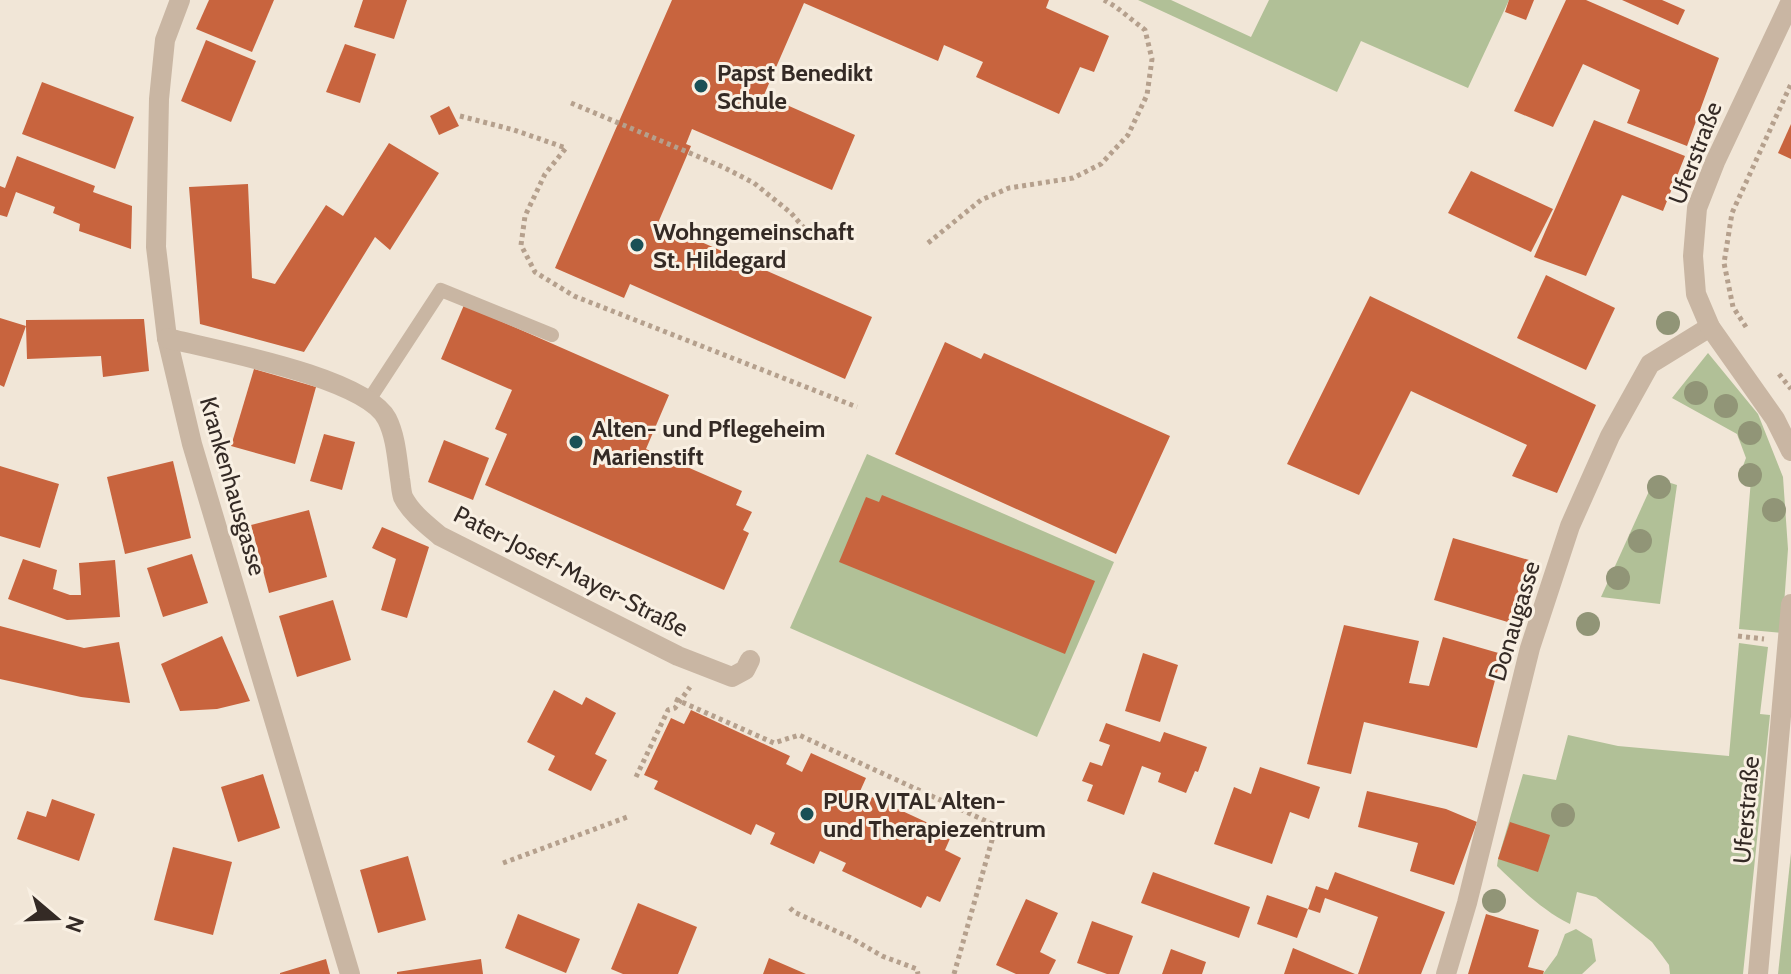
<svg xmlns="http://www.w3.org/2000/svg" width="1791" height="974" font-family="Cabin,sans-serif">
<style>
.green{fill:#b1c097}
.building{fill:#c8643e}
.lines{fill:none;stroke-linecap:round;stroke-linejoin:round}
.path{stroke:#b5a08d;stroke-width:5;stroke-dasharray:4 4;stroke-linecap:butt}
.service{stroke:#c9b6a3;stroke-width:14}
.minor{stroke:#c9b6a3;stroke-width:20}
.tertiary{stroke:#c9b6a3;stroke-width:20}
.tree{fill:#919577}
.poi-dot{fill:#1a5056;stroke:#f9f0e3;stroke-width:3}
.labels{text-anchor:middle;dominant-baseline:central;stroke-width:6;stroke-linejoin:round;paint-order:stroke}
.poi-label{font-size:24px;font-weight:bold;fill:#342a25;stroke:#f9f0e3;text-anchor:start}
.street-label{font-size:24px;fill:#342a25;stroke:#f9f0e3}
</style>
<rect width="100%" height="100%" fill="#f1e6d7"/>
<!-- green -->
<g class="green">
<path d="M1138,0H1171L1251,37L1269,0H1509L1468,88L1361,41L1337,92Z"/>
<path d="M1708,353L1758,414L1783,477L1788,549L1782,633L1739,629L1751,479L1740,474L1746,458L1737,434L1672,398Z"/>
<path d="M867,454L1114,562L1037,737L790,628Z"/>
<path d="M1655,478L1677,485L1660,604L1601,597Z"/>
<path d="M1739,643L1768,647L1760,714L1770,715L1743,974H1670L1669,965L1652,942L1596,897L1577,892L1570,924C1542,910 1520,888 1497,866L1498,859L1523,774L1556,780L1568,735L1618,746L1729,756Z"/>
<path d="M1791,853V974H1778Z"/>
<path d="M1576,929L1592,939L1596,961L1582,974H1543L1557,955L1565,934Z"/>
</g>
<!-- building -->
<g class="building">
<path d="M209,0H274L252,52L196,29Z"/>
<path d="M363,0H407L394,39L354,27Z"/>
<path d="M672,0H1049L1046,8L1109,36L1094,72L1080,67L1059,114L976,77L983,62L944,45L938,61L804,3L764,95L855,135L832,190L692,129L686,144L691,146L658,223L872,317L845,379L630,284L624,298L555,268Z"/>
<path d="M1509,0H1534L1526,20L1505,12Z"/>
<path d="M1566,0H1586L1719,58L1687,146L1627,123L1640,90L1583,64L1553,127L1514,111Z"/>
<path d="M1622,0H1662L1685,10L1678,25Z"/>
<path d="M206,40L256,61L231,122L181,101Z"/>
<path d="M345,44L376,54L360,103L326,92Z"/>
<path d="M42,82L134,117L115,169L22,134Z"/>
<path d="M449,106L459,126L439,135L430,116Z"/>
<path d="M1594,120L1685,156L1663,211L1622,195L1586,276L1534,257Z"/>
<path d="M1791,124V159L1778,153Z"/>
<path d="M389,143L439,173L390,250L375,237L304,352L200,324L189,187L248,184L252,278L275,284L326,205L343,216Z"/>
<path d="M17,156L95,186L93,192L132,206L131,249L79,231L80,224L53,213L55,207L16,192L7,217L0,215V186L5,188Z"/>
<path d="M1471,171L1553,209L1531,252L1448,213Z"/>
<path d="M1546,275L1615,308L1586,370L1517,338Z"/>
<path d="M1370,296L1596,405L1557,493L1512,476L1527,445L1411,391L1359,495L1287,464Z"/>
<path d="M464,305L669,395L646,449L742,491L736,505L752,512L743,530L749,533L724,590L485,485L507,434L495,429L512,390L441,359Z"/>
<path d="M0,318L26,326V320L144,319L149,371L103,377L101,356L27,359L26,326L4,387L0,385Z"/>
<path d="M945,342L981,359L984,353L1170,436L1116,554L895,454Z"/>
<path d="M254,369L316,387L295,464L231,446Z"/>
<path d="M324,434L355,442L342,490L310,481Z"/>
<path d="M444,440L489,458L473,500L428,482Z"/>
<path d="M173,461L191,538L125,554L107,477Z"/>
<path d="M0,466L59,484L40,548L0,536Z"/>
<path d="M882,495L1095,581L1065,654L839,562L866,497L879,502Z"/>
<path d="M309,510L327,577L269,593L251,525Z"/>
<path d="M382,527L429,547L407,618L381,610L396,559L372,548Z"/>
<path d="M1453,538L1529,560L1511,623L1434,600Z"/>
<path d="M192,554L208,603L163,617L147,568Z"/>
<path d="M23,559L57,570L53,589L70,595H81L79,563L115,560L120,617L67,620L8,599Z"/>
<path d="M333,600L351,660L297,677L279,616Z"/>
<path d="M1344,625L1419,641L1409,683L1429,686L1443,637L1502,654L1477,748L1364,722L1351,774L1307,764Z"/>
<path d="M0,626L84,648L119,642L130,703L81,697L0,679Z"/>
<path d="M222,636L250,701L217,709L180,711L161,664Z"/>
<path d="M1143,653L1178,665L1160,722L1125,711Z"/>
<path d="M554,690L582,705L586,697L616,713L595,754L607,760L591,791L548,770L555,756L527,742Z"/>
<path d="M691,710L790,756L786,764L802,772L811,753L866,778L857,798L869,803L872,797L952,834L945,850L961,858L940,902L927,896L921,908L842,871L846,863L820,851L814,864L770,844L775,833L756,824L751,835L654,789L658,781L644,775L671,718L684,724Z"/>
<path d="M1106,723L1160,742L1164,732L1207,747L1198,772L1195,771L1186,793L1158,782L1161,773L1142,766L1124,815L1087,801L1093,785L1082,781L1090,762L1102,766L1110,745L1099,741Z"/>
<path d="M1260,767L1320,787L1309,819L1290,812L1272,864L1214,844L1234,787L1251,794Z"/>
<path d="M263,774L280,828L238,842L221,787Z"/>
<path d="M1367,791L1446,809L1477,822L1454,885L1410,871L1418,843L1358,827Z"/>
<path d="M52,799L95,814L79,861L17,839L27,811L46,817Z"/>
<path d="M1510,822L1550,835L1538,872L1498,859Z"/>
<path d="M173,847L232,862L213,935L154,920Z"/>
<path d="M408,856L426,920L378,933L360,870Z"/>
<path d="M1153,872L1250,907L1239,938L1141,903Z"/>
<path d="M1335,872L1445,912L1421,974H1358L1378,917L1325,898L1320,913L1308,909L1316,886L1328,890Z"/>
<path d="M1267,895L1308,909L1297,938L1257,924Z"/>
<path d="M1026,899L1058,913L1040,952L1056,960L1049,974H1016L996,965Z"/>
<path d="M638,903L697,927L678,974H623L611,969Z"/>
<path d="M518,914L580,939L566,973L505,948Z"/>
<path d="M1486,914L1539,930L1528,967L1544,971L1543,974H1468Z"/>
<path d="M1092,921L1133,936L1119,974H1107L1077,963Z"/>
<path d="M1293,948L1355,974H1284Z"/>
<path d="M1171,949L1206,962L1202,974H1162Z"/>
<path d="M769,958L806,974H763Z"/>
<path d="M326,959L330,974H280V973Z"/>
<path d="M481,959L483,974H397V972Z"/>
</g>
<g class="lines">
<!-- path -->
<g class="path">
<path d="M571,103L723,167L754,183L791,213L817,243"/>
<path d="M460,116L514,130L566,148L545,174L525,216L521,245L535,272L574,296L857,407"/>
<path d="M928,243L981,200L1009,188L1073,178L1101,164L1128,135L1147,95L1152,59L1145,30L1116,7L1104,0"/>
<path d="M1746,327L1733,307L1724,263L1732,213L1791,84"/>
<path d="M1779,374L1791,389"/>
<path d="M1738,636L1764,639"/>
<path d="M675,699L774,743L799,735L1025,839"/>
<path d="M636,777L668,710L675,708L690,687"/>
<path d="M503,863L630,816"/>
<path d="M790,908L794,912L851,938L882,956L917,969L918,974"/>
<path d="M954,974L996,826"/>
</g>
<!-- service -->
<path class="service" d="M369,400L441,290L552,335"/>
<!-- minor -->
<g class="minor">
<path d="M180,0L165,40L159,99L156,247L167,338L192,444L350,974"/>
<path d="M167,338C214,350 365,377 387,419C396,437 397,459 400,479C401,484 401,491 403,497C411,513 427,525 440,536L678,656L732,677L745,670L750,660"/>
<path d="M1446,974L1467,903L1530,648L1570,526L1610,436L1650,364L1710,327"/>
</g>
<!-- tertiary -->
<g class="tertiary">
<path d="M1791,1L1715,162L1697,208L1693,256L1696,294L1710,327L1775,419L1791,451"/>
<path d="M1758,974L1791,604"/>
</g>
</g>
<!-- trees -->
<g class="tree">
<circle cx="1668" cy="323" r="12"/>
<circle cx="1696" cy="393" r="12"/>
<circle cx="1726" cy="406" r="12"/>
<circle cx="1750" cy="433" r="12"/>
<circle cx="1750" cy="475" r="12"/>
<circle cx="1659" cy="487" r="12"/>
<circle cx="1774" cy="510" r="12"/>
<circle cx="1640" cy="541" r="12"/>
<circle cx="1618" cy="578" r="12"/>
<circle cx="1588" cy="624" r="12"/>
<circle cx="1563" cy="815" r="12"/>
<circle cx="1494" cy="901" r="12"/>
</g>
<!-- markers -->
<g class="poi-dot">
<circle cx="701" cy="86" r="8"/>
<circle cx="637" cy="245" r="8"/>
<circle cx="576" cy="442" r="8"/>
<circle cx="807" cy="814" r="8"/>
</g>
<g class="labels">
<!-- poi labels -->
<g class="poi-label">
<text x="717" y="72">Papst Benedikt<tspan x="717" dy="28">Schule</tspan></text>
<text x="653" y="231">Wohngemeinschaft<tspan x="653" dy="28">St. Hildegard</tspan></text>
<text x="592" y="428">Alten- und Pflegeheim<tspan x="592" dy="28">Marienstift</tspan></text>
<text x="823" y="800">PUR VITAL Alten-<tspan x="823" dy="28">und Therapiezentrum</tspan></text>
</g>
<!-- street labels -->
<g class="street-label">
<text transform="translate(1695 153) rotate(-69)">Uferstraße</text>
<text transform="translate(233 486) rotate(74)">Krankenhausgasse</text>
<text transform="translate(571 571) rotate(27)">Pater-Josef-Mayer-Straße</text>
<text transform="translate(1514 621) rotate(-73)">Donaugasse</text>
<text transform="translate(1746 810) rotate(-85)">Uferstraße</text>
</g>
</g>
<!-- north arrow -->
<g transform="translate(56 918) rotate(109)" stroke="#f9f0e3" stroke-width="6" paint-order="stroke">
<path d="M0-6L14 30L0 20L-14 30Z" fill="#342a25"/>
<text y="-12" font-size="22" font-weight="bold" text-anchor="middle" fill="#342a25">N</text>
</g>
</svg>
